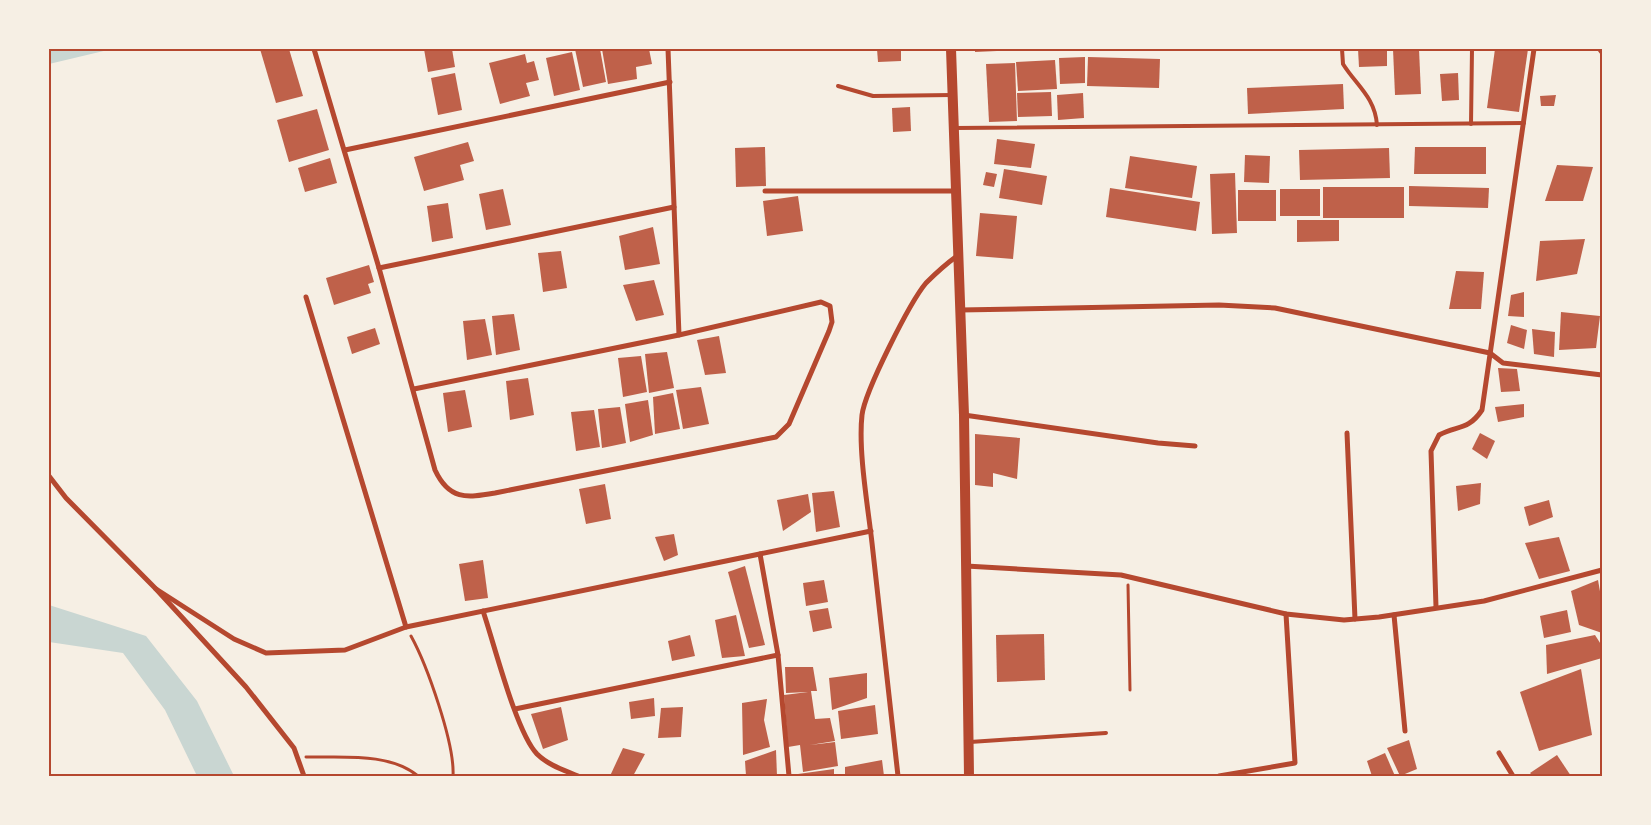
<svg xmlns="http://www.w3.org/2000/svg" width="1651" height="825" font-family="Literata,serif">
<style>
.water{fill:#c9d6d2}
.building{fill:#bf614a}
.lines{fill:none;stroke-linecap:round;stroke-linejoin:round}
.path{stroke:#b5482f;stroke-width:3}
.service{stroke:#b5482f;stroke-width:4}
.minor{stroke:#b5482f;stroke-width:5}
.secondary{stroke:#b5482f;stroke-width:10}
.neatline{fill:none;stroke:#b5482f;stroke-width:2}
</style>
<rect width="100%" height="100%" fill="#f6efe4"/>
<!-- water -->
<g class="water">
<path d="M49,49H112L49,64Z"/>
<path d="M49,605L146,636L197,701L234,776H197L165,710L123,653L49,642Z"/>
</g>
<!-- building -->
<g class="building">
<path d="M260,49H289L303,96L276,103Z"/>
<path d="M424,49H452L455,67L428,72Z"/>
<path d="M575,49H600L606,82L583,87Z"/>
<path d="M602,49H649L652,64L636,67L637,79L608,84Z"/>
<path d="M877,49H901V61L878,62Z"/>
<path d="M975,49H997V51L975,52Z"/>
<path d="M1358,49H1387V66L1359,67Z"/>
<path d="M1393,49H1419L1421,94L1395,95Z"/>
<path d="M1495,49H1528L1519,112L1487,108Z"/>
<path d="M572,52L580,90L554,96L546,58Z"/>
<path d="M525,54L527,63L534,61L539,80L526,83L530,96L500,104L489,63Z"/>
<path d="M1085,57V83L1060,84L1059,58Z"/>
<path d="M1088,57L1160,59L1159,88L1087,86Z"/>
<path d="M1055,60L1057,89L1018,91L1016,62Z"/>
<path d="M1015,63L1017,121L989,122L986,64Z"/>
<path d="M455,73L462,110L438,115L431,78Z"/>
<path d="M1458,73L1459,100L1442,101L1440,74Z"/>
<path d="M1343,84L1344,109L1248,114L1247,88Z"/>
<path d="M1051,92L1052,116L1018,117L1017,93Z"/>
<path d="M1083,93L1084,118L1058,120L1057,95Z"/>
<path d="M1556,95L1554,106H1541L1540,96Z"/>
<path d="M910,107L911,131L893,132L892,108Z"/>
<path d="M317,109L329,150L289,162L277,120Z"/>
<path d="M997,139L1035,144L1031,168L994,164Z"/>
<path d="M468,142L474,161L460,165L464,180L424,191L414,157Z"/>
<path d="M765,147L766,186L736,187L735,148Z"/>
<path d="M1415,147H1486V174H1414Z"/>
<path d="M1389,148L1390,178L1300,180L1299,150Z"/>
<path d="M1245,155L1270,156L1269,183L1244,182Z"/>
<path d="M1130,156L1197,166L1192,198L1125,188Z"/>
<path d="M330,158L337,183L305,192L298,168Z"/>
<path d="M1557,165L1593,167L1583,201H1545Z"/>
<path d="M1004,169L1047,176L1042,205L999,198Z"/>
<path d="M986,172L997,174L994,187L983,185Z"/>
<path d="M1235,173L1237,233L1212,234L1210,174Z"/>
<path d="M1409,186L1489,188L1488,208L1409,206Z"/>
<rect x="1323" y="187" width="81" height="31"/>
<path d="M1110,188L1200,202L1196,231L1106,217Z"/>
<path d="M503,189L511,225L486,230L479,194Z"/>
<rect x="1280" y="189" width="40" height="27"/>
<rect x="1238" y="190" width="38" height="31"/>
<path d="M798,196L803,231L767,236L763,201Z"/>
<path d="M448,203L453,238L432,242L427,206Z"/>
<path d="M980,213L1017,216L1013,259L976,256Z"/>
<path d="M1297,220H1339V241L1297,242Z"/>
<path d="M653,227L660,264L625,270L619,236Z"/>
<path d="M1585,239L1577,274L1536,281L1540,241Z"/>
<path d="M561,251L567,288L543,292L538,253Z"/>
<path d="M369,265L374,282L368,284L371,293L334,305L326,278Z"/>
<path d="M1456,271L1484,272L1481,309H1449Z"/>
<path d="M654,280L664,315L636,321L623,285Z"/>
<path d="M1524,292V317L1508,316L1511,295Z"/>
<path d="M1561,312L1600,316L1596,348L1559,350Z"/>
<path d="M514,314L520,350L496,355L492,316Z"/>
<path d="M485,319L492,355L467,360L463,321Z"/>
<path d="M1511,325L1527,330L1524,349L1507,343Z"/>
<path d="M375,328L380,344L352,354L347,337Z"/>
<path d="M1532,329L1555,332L1554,357L1534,354Z"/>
<path d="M719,336L726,373L705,375L697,340Z"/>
<path d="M667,352L674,388L649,393L645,354Z"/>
<path d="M641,356L647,392L623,397L618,358Z"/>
<path d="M1498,368L1517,369L1520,391L1501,392Z"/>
<path d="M528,378L534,415L510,420L506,381Z"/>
<path d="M701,387L709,424L683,429L676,390Z"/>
<path d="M465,390L472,427L448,432L443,393Z"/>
<path d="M673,393L680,429L655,434L653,397Z"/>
<path d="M648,400L653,435L630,442L625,404Z"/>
<path d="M1524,404V417L1498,422L1495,407Z"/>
<path d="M620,407L626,443L602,448L598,409Z"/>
<path d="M594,410L600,447L576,451L571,412Z"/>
<path d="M1480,433L1495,441L1487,459L1472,449Z"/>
<path d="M975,434L1020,438L1017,479L993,473V487L975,485Z"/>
<path d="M1481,483L1480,504L1458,511L1456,486Z"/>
<path d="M605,484L611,519L586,524L579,489Z"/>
<path d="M834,491L840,527L816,532L812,493Z"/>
<path d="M808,494L811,512L783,531L777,500Z"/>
<path d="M1549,500L1553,517L1529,526L1524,507Z"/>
<path d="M674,534L678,555L664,561L655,537Z"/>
<path d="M1559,537L1570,571L1539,579L1525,543Z"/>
<path d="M483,560L488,598L465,601L459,564Z"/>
<path d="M745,566L765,645L749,648L728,572Z"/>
<path d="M824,580L828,602L806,606L803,583Z"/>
<path d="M1598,580L1602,603V633L1579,625L1571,591Z"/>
<path d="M828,608L832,628L813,632L809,611Z"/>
<path d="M1567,610L1571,632L1544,638L1540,616Z"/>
<path d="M736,615L745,656L722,658L715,620Z"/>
<path d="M1044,634L1045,680L997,682L996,635Z"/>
<path d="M690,635L695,656L672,661L668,641Z"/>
<path d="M1595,635L1602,646V658L1547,674L1546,645Z"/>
<path d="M785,667H813L817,691H811L815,719L830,718L835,741L810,745L835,742L838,766L803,772L800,745L788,747L784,695L808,692L786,693Z"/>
<path d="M1581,669L1592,735L1539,751L1520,692Z"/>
<path d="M867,673V698L832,710L829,678Z"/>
<path d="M654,698L655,716L631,719L629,702Z"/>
<path d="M767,699L764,720L770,747L743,755L742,703Z"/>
<path d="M875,705L878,734L841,739L838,711Z"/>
<path d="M561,707L568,740L543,749L531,714Z"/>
<path d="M683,707L681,737L658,738L661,708Z"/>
<path d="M1409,740L1417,769L1400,776L1387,748Z"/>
<path d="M623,748L645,754L633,776H610Z"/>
<path d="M776,750L777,776H746L745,761Z"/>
<path d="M1385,753L1395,776H1372L1367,761Z"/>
<path d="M1557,755L1571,776H1533L1530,773Z"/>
<path d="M882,760L884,776H845V767Z"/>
<path d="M834,769V776H798V774Z"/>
</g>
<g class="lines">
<!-- path -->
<g class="path">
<path d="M1128,585L1130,690"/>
<path d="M411,636C427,665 455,744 453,776"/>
<path d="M306,757C342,758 389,752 418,776"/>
</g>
<!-- service -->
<g class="service">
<path d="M1342,49L1343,64C1356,85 1375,97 1377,125"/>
<path d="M1599,49L1602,53"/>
<path d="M838,86L873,96L952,95"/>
<path d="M1471,124L1472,49"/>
<path d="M955,128L1524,123"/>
<path d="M970,742L1106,733"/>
</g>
<!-- minor -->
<g class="minor">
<path d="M314,49L379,268L435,470C449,500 466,498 495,493L776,437L789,424L829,331L832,322L830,306L821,302L679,335L414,389"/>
<path d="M668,49L679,335"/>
<path d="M345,150L670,82"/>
<path d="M765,191H955"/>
<path d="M379,268L674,207"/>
<path d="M306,297L406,627"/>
<path d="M960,310L1219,305L1275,308L1490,353L1503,363L1602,375"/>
<path d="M964,415L1158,443L1195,446"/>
<path d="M1347,433L1355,619"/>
<path d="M49,476L66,498L156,589L246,687L294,748L304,776"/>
<path d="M760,554L778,655L789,776"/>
<path d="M966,566L1121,575L1286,614L1344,620L1379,617L1484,601L1602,570"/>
<path d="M156,589L234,639L266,653L345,650L406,627L871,531"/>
<path d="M1436,607L1431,451L1439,435C1457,425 1468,431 1482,410L1534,49"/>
<path d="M483,611C494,643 516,732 537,754C548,765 564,770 578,776"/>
<path d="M1394,615L1405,731"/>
<path d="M515,709L778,655"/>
<path d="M1499,753L1513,776"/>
<path d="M898,776C890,699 881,621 872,543C868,507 858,451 862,415C865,391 910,302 926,283C936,273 946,264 957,256"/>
<path d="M1219,776L1295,763L1286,614"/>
</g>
<!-- secondary -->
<path class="secondary" d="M951,49L964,415L969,776"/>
</g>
<!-- border -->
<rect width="1651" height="825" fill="none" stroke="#f6efe4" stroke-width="100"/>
<rect x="50" y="50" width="1551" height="725" class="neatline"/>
</svg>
